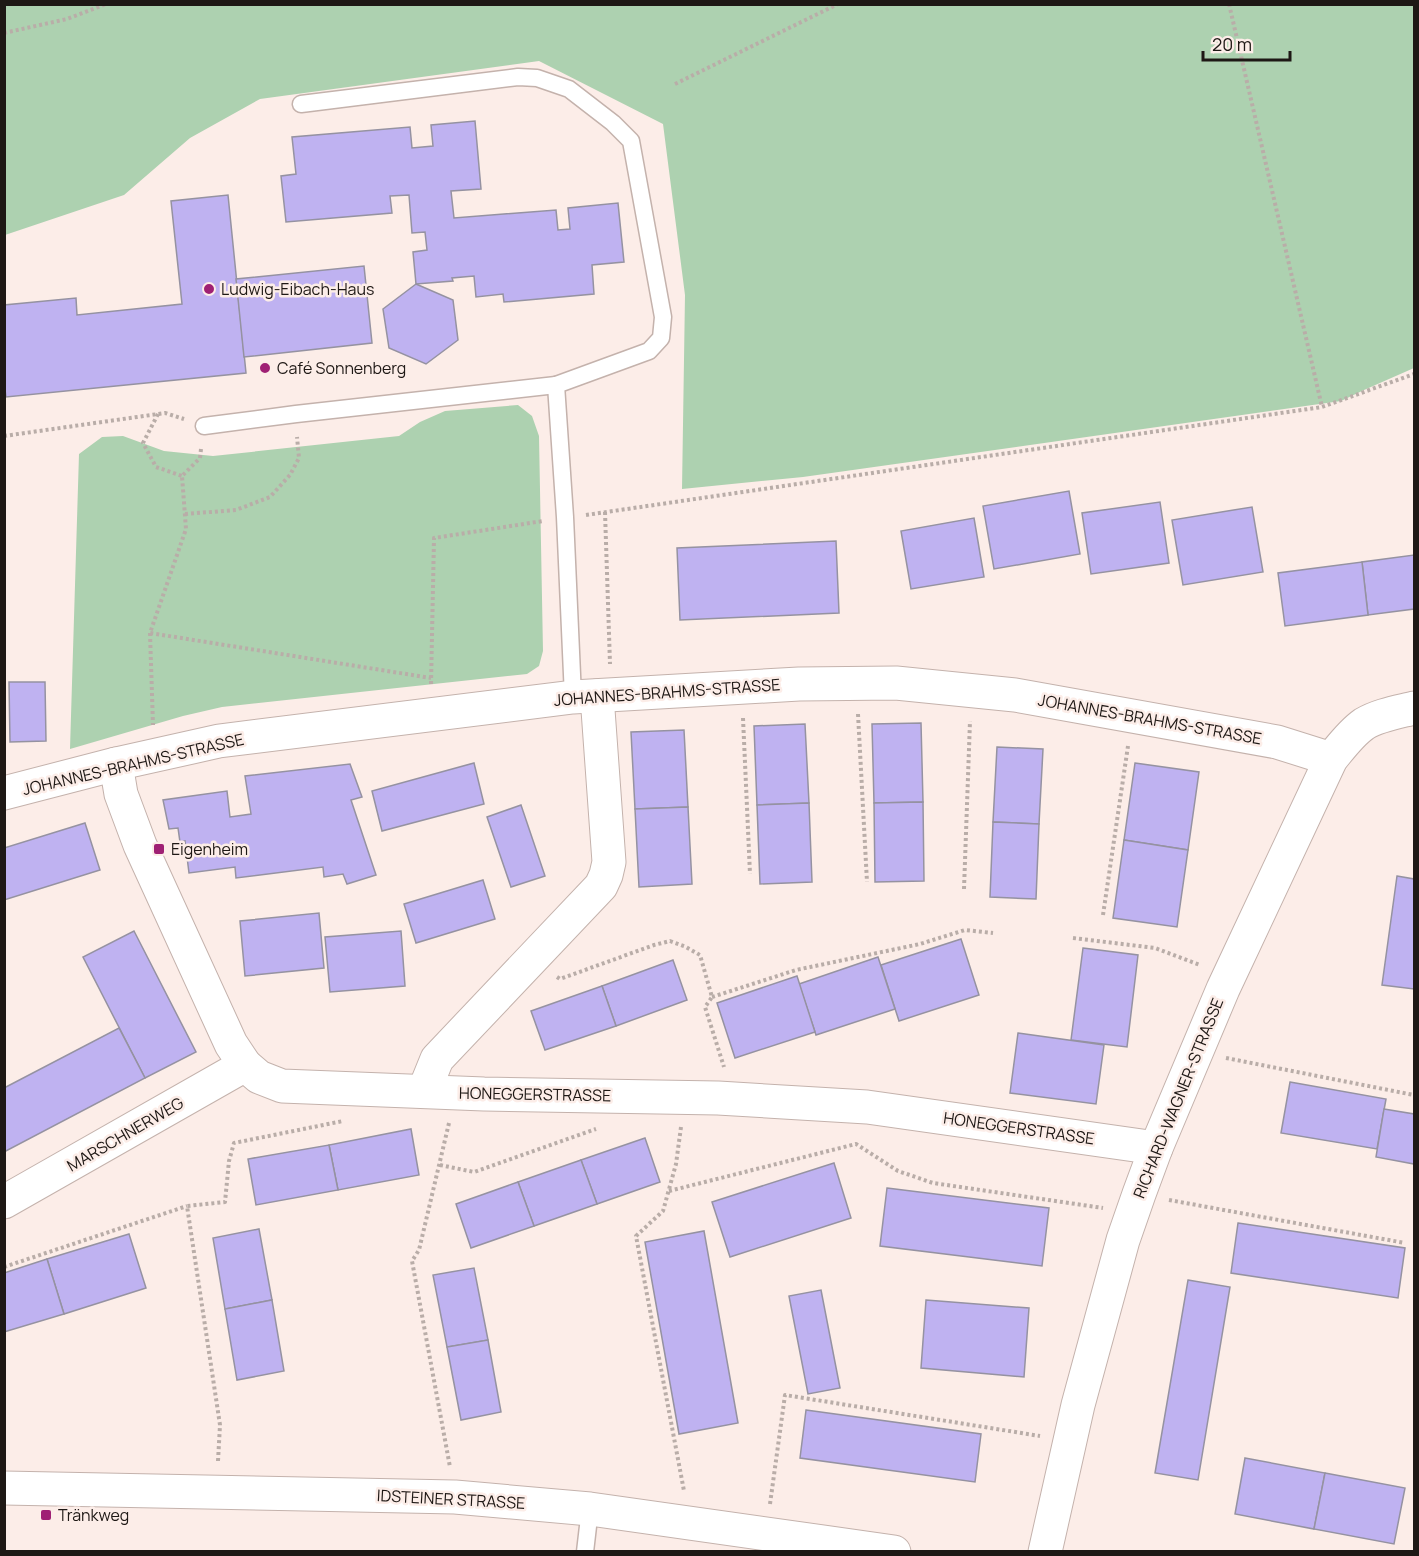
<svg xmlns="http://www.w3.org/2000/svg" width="1419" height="1556" font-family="Manrope,sans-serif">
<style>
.green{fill:#add1b0}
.building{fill:#bfb2f1;stroke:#9592a1;stroke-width:1.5}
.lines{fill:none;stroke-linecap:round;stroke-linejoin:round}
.service-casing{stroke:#c4b2ac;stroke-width:19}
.minor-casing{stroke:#c4b2ac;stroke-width:35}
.tertiary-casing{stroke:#c4b2ac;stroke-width:35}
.path{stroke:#b9ada8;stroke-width:4;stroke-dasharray:3 3;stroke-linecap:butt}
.service{stroke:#fff;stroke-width:16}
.minor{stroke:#fff;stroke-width:33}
.tertiary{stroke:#fff;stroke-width:33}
.poi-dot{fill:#9f2074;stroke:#fcede8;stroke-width:2}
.labels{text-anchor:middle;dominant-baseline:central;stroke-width:5;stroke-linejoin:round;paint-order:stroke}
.poi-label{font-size:16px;fill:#1e1815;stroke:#fcede8;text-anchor:start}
.street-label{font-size:16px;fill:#1e1815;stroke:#fcede8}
</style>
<rect width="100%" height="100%" fill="#fcede8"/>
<!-- green -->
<g class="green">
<path d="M4,5H1414V368L1364,390L1341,401L803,477L682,489L685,295L663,124L539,61L260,99L190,138L124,195L5,235Z"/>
<path d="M518,405L532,416L539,436L543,651L539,666L527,674L222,707L183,716L70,749L79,454L102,437L123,436L164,451L213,456L399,436L420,422L445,411Z"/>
</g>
<!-- building -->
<g class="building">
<path d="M475,121L481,189L451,191L454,218L556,210L558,230L570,229L568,208L618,203L624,262L592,265L594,294L504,302L503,294L476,297L474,276L452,278L453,281L416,284L413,252L427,250L425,232L412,233L409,195L390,196L392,213L286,222L281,176L296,174L292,137L410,127L412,148L433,146L431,125Z"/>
<path d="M228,195L246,373L6,397L4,382V305L76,298L77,315L182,304L171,201Z"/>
<path d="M364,266L372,343L244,357L236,279Z"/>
<path d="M416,284L453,300L458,340L426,364L389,348L383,309Z"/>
<path d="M1069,491L1080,554L994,569L983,506Z"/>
<path d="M1160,502L1169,563L1091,574L1082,513Z"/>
<path d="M1252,507L1263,572L1183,585L1172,520Z"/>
<path d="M974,518L984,577L911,589L901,531Z"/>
<path d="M836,541L839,613L680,620L677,548Z"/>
<path d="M1414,555V609L1368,615L1362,562Z"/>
<path d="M1362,562L1368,615L1285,626L1278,573Z"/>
<path d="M9,682H45L46,741L10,742Z"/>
<path d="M921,723L923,802L874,803L872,724Z"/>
<path d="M805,724L809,803L757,805L754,726Z"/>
<path d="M684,730L688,807L635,809L631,732Z"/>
<path d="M997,747L1043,749L1039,824L993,822Z"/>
<path d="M474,763L484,804L382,831L372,791Z"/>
<path d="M1135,763L1199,772L1188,850L1124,840Z"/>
<path d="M350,764L362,797L351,800L376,875L347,884L343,874L324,877L323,867L236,878L235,867L189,873L185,841L180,842L178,828L169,829L163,800L227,791L230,817L251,814L245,776Z"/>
<path d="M923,802L924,881L875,882L874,803Z"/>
<path d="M809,803L812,882L760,884L757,805Z"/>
<path d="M521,805L545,876L511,887L487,817Z"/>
<path d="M688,807L692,884L639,887L635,809Z"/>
<path d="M993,822L1039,824L1036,899L990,897Z"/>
<path d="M85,823L100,870L4,900V848Z"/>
<path d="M1124,840L1188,850L1177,927L1113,918Z"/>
<path d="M1397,876L1414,879V989L1382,985Z"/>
<path d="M483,880L495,919L416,943L404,904Z"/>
<path d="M319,913L324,968L245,976L240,921Z"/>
<path d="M134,931L196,1052L145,1078L83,957Z"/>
<path d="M401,931L405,986L330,992L325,937Z"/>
<path d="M961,939L979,995L899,1021L881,965Z"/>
<path d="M1083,948L1138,955L1127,1047L1071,1040Z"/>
<path d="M878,957L895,1009L816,1035L799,984Z"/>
<path d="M673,960L687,1000L616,1026L602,986Z"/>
<path d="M797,976L815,1032L735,1058L717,1003Z"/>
<path d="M602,986L616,1026L545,1050L531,1011Z"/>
<path d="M119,1028L145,1078L4,1152V1088Z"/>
<path d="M1018,1033L1104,1045L1096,1104L1010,1093Z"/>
<path d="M1290,1082L1386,1099L1377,1149L1281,1133Z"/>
<path d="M1384,1109L1414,1114V1164L1376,1157Z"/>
<path d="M411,1129L419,1175L338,1190L329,1145Z"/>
<path d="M645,1138L660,1182L597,1204L581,1160Z"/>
<path d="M329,1145L338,1190L256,1205L248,1159Z"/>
<path d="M581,1160L597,1204L534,1226L518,1182Z"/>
<path d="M834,1163L851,1218L730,1257L712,1202Z"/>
<path d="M518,1182L534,1226L471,1248L456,1204Z"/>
<path d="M887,1188L1049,1208L1042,1266L880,1246Z"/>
<path d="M1238,1223L1405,1248L1398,1298L1231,1273Z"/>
<path d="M259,1229L272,1300L225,1309L213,1238Z"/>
<path d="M704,1231L738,1423L679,1434L645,1242Z"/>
<path d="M129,1234L146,1288L64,1314L47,1259Z"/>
<path d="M47,1259L64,1314L4,1332V1273Z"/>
<path d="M474,1268L488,1340L447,1347L433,1275Z"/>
<path d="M1188,1280L1230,1287L1198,1480L1155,1473Z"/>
<path d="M821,1290L840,1388L808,1394L789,1296Z"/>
<path d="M272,1300L284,1371L237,1380L225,1309Z"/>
<path d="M926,1300L1029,1308L1024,1377L921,1368Z"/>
<path d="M488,1340L501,1412L461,1420L447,1347Z"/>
<path d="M806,1410L981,1434L975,1482L800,1458Z"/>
<path d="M1245,1458L1325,1473L1314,1529L1235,1514Z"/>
<path d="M1325,1473L1405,1488L1394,1544L1314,1529Z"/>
</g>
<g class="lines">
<defs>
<g id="service">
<path d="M301,104L518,77L537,78L569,89L613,123L631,141L663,317L661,338L649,351L556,385L565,517L573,697"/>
<path d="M204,426L296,414L556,385"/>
<path d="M585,1552L590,1509"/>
</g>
<g id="minor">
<path d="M116,764L121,794L140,845L231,1044L245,1065L259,1077L282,1086L484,1094L718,1098L867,1107L1156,1148"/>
<path d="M4,793L116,764L219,741L573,697L799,684L896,683L1015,695L1277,742L1331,759"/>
<path d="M424,1091L437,1059L601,886L606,875L609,862L597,696"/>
<path d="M4,1202L245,1065"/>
<path d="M1045,1552L1078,1405L1123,1240L1139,1194L1156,1148L1223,989L1331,759C1341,747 1351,733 1364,724C1379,715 1398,712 1414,708"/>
</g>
<path id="tertiary" d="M4,1488L455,1497L590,1509L894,1552"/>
</defs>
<!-- service casing -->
<use href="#service" class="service-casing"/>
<!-- minor casing -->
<use href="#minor" class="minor-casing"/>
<!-- tertiary casing -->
<use href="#tertiary" class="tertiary-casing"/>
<!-- path -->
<g class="path">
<path d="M1229,4L1322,407"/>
<path d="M4,33L67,19L106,4"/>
<path d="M675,84L838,4"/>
<path d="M158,414L143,443L156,467L182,476"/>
<path d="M4,436L165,413L184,419"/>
<path d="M201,449L200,458L182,476L186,529L150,633L431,678"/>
<path d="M605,512L610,664"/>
<path d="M185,514L236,510L270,497L290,475L299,458L297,437"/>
<path d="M586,515L1322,407L1414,374"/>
<path d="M150,633L153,725"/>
<path d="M431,684L434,538L543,521"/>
<path d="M858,714L867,882"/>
<path d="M743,718L750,874"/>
<path d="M964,889L970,721"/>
<path d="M1103,915L1128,746"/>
<path d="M1073,938L1155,948L1200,965"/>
<path d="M557,977L560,979L654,945L670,941L686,947L700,955L712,997L705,1007L724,1067"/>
<path d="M712,997L796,970L920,944L965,930L993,933"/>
<path d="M1226,1058L1414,1095"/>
<path d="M449,1123L419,1250L412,1261L450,1467"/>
<path d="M681,1127L676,1164L663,1211L636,1236L684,1491"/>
<path d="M440,1165L474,1172L596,1129"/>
<path d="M669,1191L856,1144L898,1171L933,1183L1103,1208"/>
<path d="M1169,1200L1405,1243"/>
<path d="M4,1267L187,1206"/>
<path d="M218,1461L220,1425L187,1206L225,1202L229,1161L234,1143L343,1121"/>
<path d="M770,1504L785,1395L1040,1436"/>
</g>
<!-- service -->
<use href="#service" class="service"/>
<!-- minor -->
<use href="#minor" class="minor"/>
<!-- tertiary -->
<use href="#tertiary" class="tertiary"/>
</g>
<!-- markers -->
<g class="poi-dot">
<circle cx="209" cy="289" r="6"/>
<circle cx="265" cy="368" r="6"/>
<rect x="153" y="843" width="12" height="12" rx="3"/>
<rect x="40" y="1509" width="12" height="12" rx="3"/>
</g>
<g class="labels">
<!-- poi labels -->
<g class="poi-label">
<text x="221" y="289">Ludwig-Eibach-Haus</text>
<text x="277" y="368">Café Sonnenberg</text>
<text x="171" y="849">Eigenheim</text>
<text x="58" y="1515">Tränkweg</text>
</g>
<!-- street labels -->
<g class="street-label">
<text transform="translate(667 692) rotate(-4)">JOHANNES-BRAHMS-STRASSE</text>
<text transform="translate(1150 719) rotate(10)">JOHANNES-BRAHMS-STRASSE</text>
<text transform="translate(133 764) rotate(-13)">JOHANNES-BRAHMS-STRASSE</text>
<text transform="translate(535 1094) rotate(1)">HONEGGERSTRASSE</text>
<text transform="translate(1178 1098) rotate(-68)">RICHARD-WAGNER-STRASSE</text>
<text transform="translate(1019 1128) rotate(8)">HONEGGERSTRASSE</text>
<text transform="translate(125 1134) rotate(-30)">MARSCHNERWEG</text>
<text transform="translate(451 1499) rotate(3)">IDSTEINER STRASSE</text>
</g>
</g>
<!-- border -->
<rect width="1419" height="1556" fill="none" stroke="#1e1815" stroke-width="12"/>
<!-- scale -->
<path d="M1203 51v9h87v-9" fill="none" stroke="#1e1815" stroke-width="3"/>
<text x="1212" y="51" font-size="18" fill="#1e1815" stroke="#fcede8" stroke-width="4.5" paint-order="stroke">20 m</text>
</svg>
